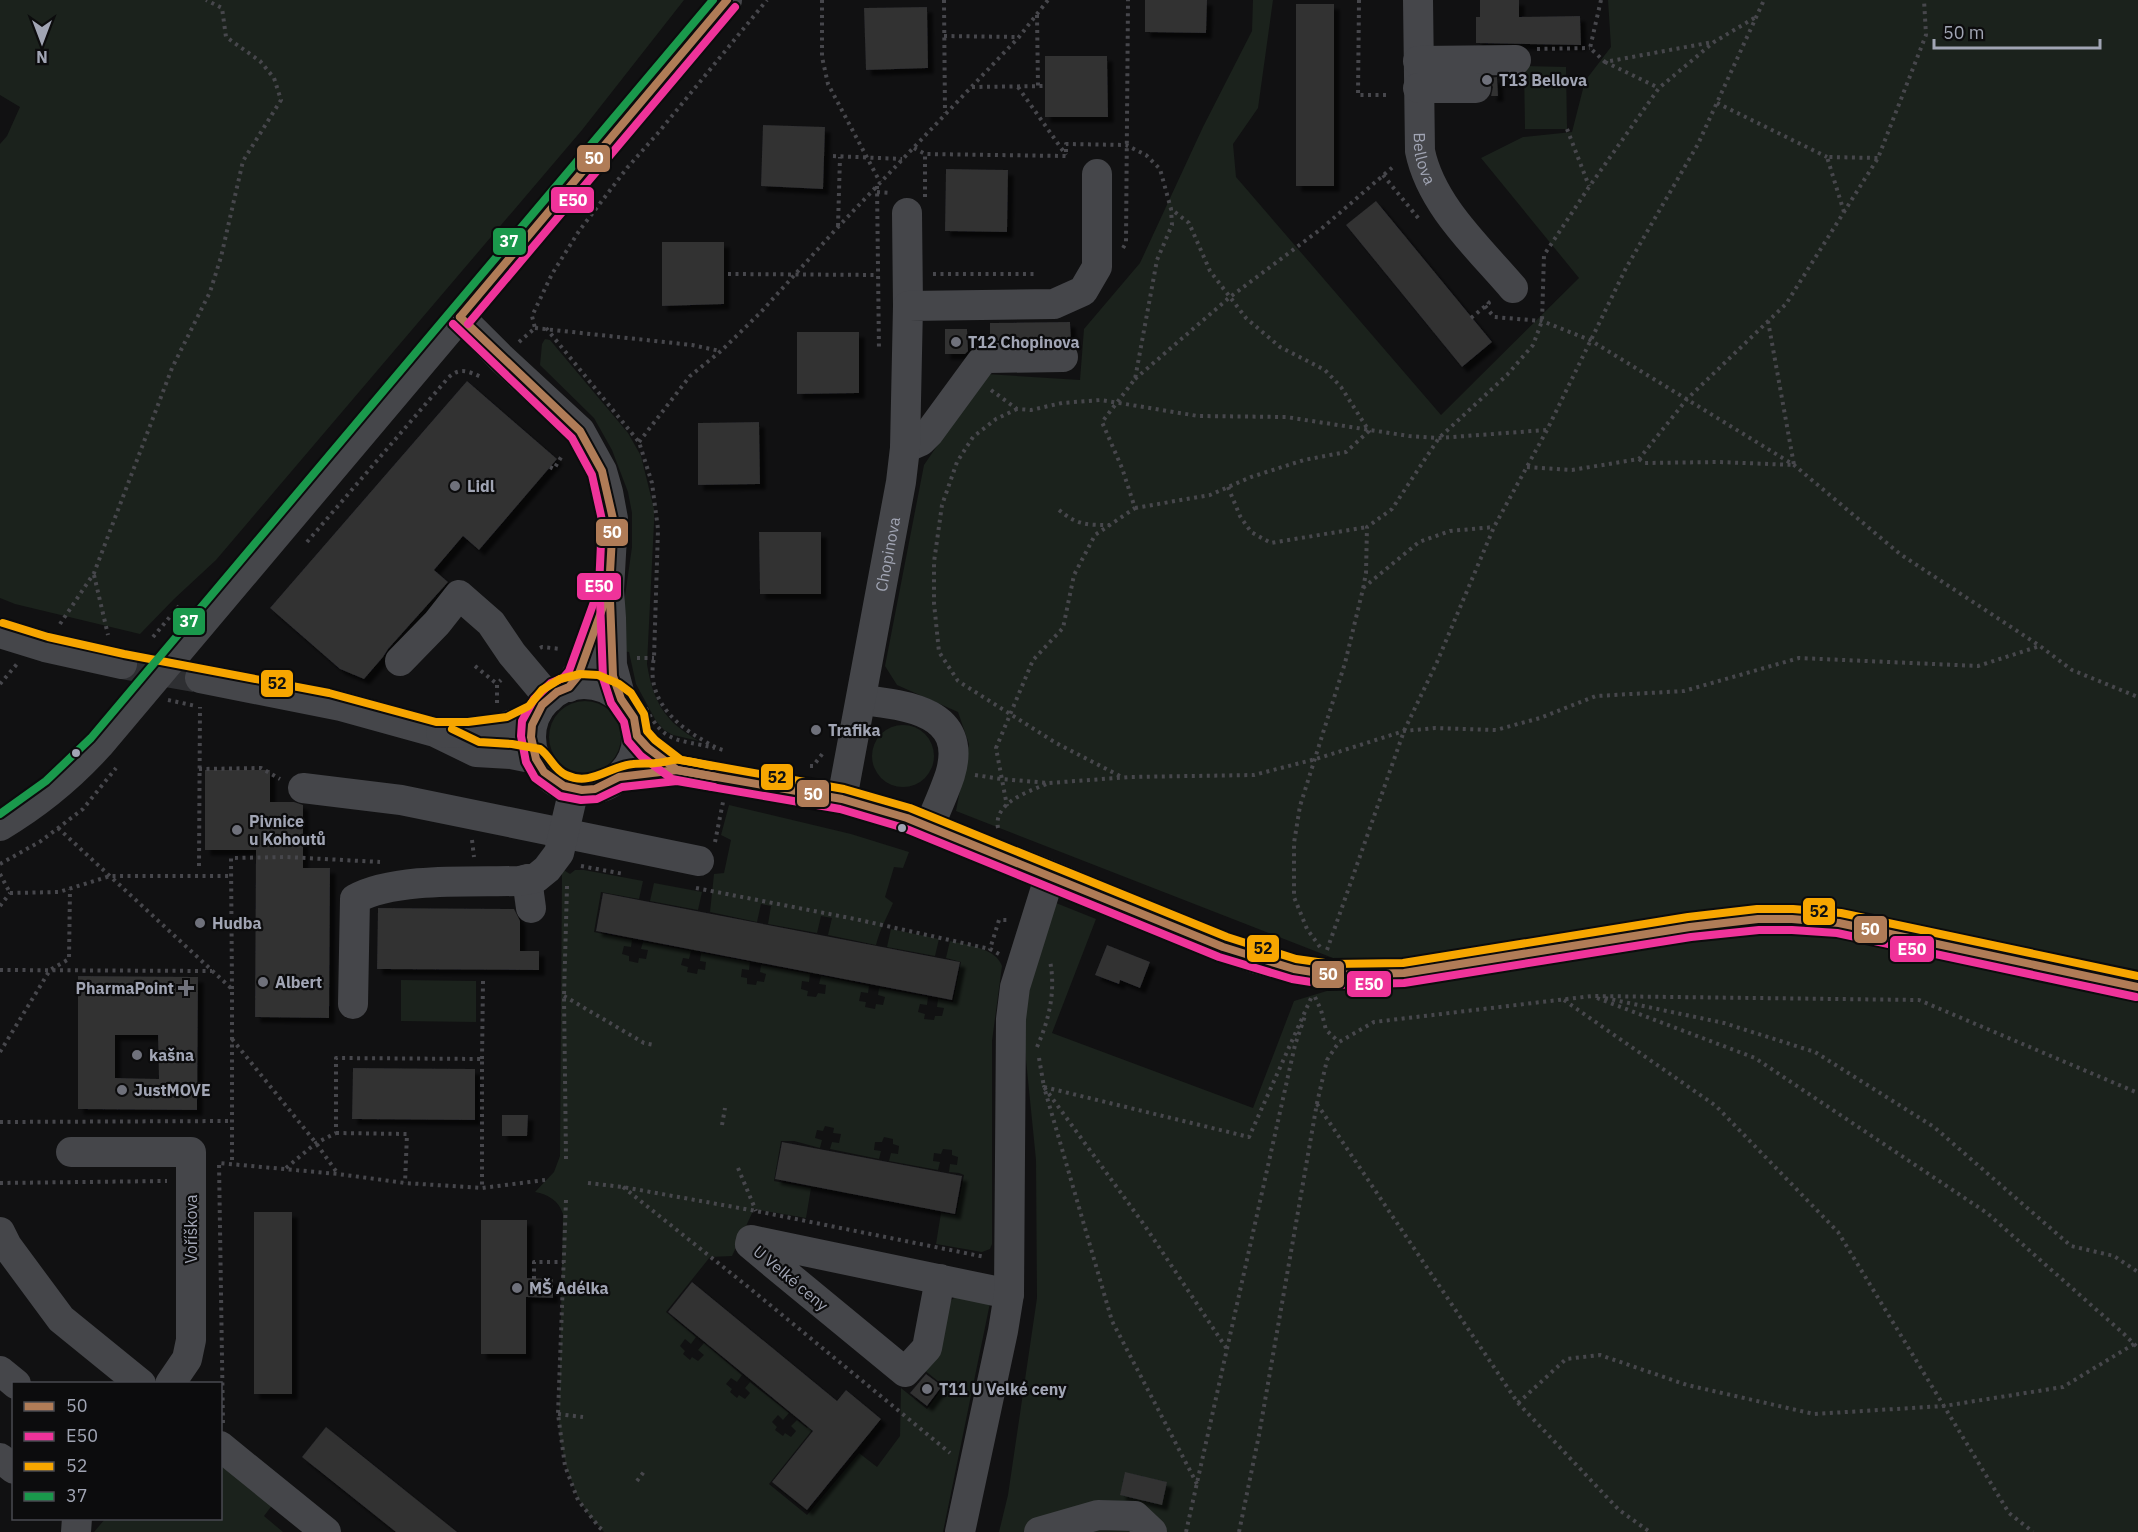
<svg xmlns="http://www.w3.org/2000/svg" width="2138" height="1532" font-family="'IBM Plex Sans',sans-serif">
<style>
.green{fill:#1b221c}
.building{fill:#303032;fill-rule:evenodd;filter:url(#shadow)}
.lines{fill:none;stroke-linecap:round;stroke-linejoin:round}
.minor-tunnel{stroke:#2e2f32;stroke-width:30;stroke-dasharray:30 15;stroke-linecap:butt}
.path{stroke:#47474c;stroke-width:4;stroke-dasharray:3 4.5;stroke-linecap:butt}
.minor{stroke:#45464a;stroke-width:30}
.bus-1-casing{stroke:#0c0c0d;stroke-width:12}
.bus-2-casing{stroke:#0c0c0d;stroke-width:12}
.bus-3-casing{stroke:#0c0c0d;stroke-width:12}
.bus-4-casing{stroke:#0c0c0d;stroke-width:12}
.bus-1{stroke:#b07c57;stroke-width:8}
.bus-2{stroke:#ef339a;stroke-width:8}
.bus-3{stroke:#f7a600;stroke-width:8}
.bus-4{stroke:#1a994c;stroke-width:8}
.poi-dot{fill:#6f717b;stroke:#0c0c0d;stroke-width:2}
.bus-dot{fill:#a1a5b4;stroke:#0c0c0d;stroke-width:2}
.labels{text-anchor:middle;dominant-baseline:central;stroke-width:4.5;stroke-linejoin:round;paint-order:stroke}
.poi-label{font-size:16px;font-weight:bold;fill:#a1a5b4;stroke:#0c0c0d;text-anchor:start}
.street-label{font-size:16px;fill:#a1a5b4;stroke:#0c0c0d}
.line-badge{stroke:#0c0c0d;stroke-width:2}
.badge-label{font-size:16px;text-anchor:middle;font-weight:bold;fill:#fff}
.pale-badge-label{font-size:16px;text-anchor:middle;font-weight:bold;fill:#111}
</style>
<defs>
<filter id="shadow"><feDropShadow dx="5.5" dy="5.5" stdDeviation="1.5" flood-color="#0009"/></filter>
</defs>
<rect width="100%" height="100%" fill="#111112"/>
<!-- green -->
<g class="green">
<path d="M0,0H684L582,130L216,560L174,599L140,634L15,604L0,598V144L7,136L20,107L0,95Z"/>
<path d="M1253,0H1273L1258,108L1233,144L1236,177L1441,415L1579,278L1481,158L1523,137L1572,132L1585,81L1611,47L1608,0H2138V972L1841,909L1547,935L1403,958L1338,960L956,811L969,744L958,712L897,685L885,666L924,465L986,374L1080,380L1084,329L1140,263L1203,127L1252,31Z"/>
<path d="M1524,66L1566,67L1567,129H1525Z"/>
<path d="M545,339L550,340L628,433L641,456L654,509V523L647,664C653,702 665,722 699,741L673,735L664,730L656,721L636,684L629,652L621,651L622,617L632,547V513L628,492L612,450L594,418L540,365L542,344Z"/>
<circle cx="585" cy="737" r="36"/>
<circle cx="903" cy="756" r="31"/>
<path d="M729,805L851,834L909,852L903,868L894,867L885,897L893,903C887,917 880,929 876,945L828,935L832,918L821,916L817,933L768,924L771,906L761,904L757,922L710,912L714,874L724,873L731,840L721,835Z"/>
<path d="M562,869L570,874L575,870H584L643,881L639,899L601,892L594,932L632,940L631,947L624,946L622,954L629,956V961L638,963L639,958L646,959L648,950L641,949L643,942L691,951L689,959L683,958L681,965L688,967L687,972L697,974L698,969L705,970L706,962L700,961L701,953L750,962L749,970L742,969L741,977L747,978V984L756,985L757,981L764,982L766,974L760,972L761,965L810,974L809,982L802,981L801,989L808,991L807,996L816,997L818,993L825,994L826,985L819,984L821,976L869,986L868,993L861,992L859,1001L866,1002L865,1007L875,1009L876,1004L883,1005L885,997L878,995L879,988L928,997L927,1005L920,1004L918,1012L925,1014L924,1019L934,1020L935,1016H942L944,1008L937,1007L938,999L953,1002L961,962L946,958L950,941C967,945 996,948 1002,966L992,1041V1244L990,1249L982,1252L936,1244L941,1213L956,1215L964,1175L959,1173L949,1172L950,1164L957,1165L958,1157L952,1155V1150L943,1149L941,1154L934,1153L933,1161L940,1162L938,1170L889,1161L891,1153L898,1154L899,1146L893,1144V1139L884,1137L882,1142H875L874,1150L881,1151L879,1159L830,1149L832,1142L839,1143L841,1134L833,1133L834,1128L825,1126L823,1131L817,1130L815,1138L822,1140L820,1148L794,1141H781L774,1181L811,1188L806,1218L754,1209L732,1256L710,1257L666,1312L696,1337L691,1344L685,1339L680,1346L685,1351L683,1354L690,1360L692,1357L698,1361L704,1355L698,1350L704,1343L742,1375L737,1382L731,1378L726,1384L732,1389L730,1392L737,1398L739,1395L745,1399L750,1393L745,1388L750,1382L789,1413L783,1420L778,1415L772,1422L777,1427L775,1430L783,1436L785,1433L791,1437L796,1431L791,1426L797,1420L807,1428L809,1426L813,1429L769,1484L807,1515L859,1453L877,1467L900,1436L901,1388L927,1409L944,1386L918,1365L949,1302L958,1295L990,1303L943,1532H604L589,1515L578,1498L567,1469L560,1439L559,1418L563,1214C559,1201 548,1194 535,1192L554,1172L560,1156Z"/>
<path d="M654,883L702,892L698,910L650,901Z"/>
<path d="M1056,903L1096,919L1052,1033L1253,1108L1294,1001L1330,990L1406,987L1692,942L1758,934H1792L1837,938L2138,1002V1532H999L1008,1495L1037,1298L1036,1160L1022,1020L1032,967Z"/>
<path d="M891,929L939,939L935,956L887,947Z"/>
<path d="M401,980L476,981V1022L401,1021Z"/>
<path d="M221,1446L280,1495L264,1516L283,1532H94L105,1519L220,1518Z"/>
</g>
<!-- building -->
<g class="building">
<path d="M1145,0H1207L1206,33L1145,32Z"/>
<path d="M1480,0H1519V17L1580,16L1581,45L1476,43V17H1480Z"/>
<rect x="1296" y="4" width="38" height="182"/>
<path d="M927,7L928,68L866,70L864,8Z"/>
<path d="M1045,56H1107L1108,117H1045Z"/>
<path d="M1497,77L1498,96H1491L1493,87L1489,78Z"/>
<path d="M763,125L825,127L823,189L761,186Z"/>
<path d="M946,169L1008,170L1007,232L945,231Z"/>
<path d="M1376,201L1492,342L1462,367L1346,225Z"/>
<path d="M662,242H724V304L662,306Z"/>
<path d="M1070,322L1071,342L1063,340L990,341V323Z"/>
<path d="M945,329H967L968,351L965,354H945Z"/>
<path d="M797,332H859V393L797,394Z"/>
<path d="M467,381L557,459L479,550L463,536L434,570L448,582L388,649L383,657L364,679L340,669L270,608Z"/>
<path d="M759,422L760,484L698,485V423Z"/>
<path d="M759,532H821V594H760Z"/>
<path d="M205,770H270V802H294L303,805V868H330L329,1018L255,1017L256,850H205Z"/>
<path d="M603,893L960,962L952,1000L596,931Z"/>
<path d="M378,908L514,909L520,921V951H539V970L377,969Z"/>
<path d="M1107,945L1150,962L1140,988L1120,980L1119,984L1095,975Z"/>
<path d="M78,976L198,977L197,1110L78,1109ZM115,1035H158L159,1079L115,1078Z"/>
<path d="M353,1068L475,1069V1120L352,1119Z"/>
<path d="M502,1115H528L527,1136H502Z"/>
<path d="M782,1142L962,1176L955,1214L775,1179Z"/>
<rect x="254" y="1212" width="38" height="182"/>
<path d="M481,1220H527V1278L553,1279V1298L526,1297V1354H481Z"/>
<path d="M692,1282L837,1401L846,1390L881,1419L807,1510L772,1482L813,1431L668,1312Z"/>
<path d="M926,1374L942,1386L927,1406L910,1393Z"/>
<path d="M326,1427L457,1532H396L302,1457Z"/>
<path d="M1125,1472L1167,1482L1162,1505L1120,1495Z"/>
</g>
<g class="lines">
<!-- minor-tunnel -->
<path class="minor-tunnel" d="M122,664L200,678"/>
<!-- path -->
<g class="path">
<path d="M822,0V57L828,84L880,182"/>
<path d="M944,0L945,113"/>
<path d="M1359,0L1358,95H1390"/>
<path d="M1601,0L1590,48L1605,62L1713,42"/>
<path d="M1037,15L1038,86"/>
<path d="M944,36L1018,37"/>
<path d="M1537,49L1590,48"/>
<path d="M1605,62L1659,88"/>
<path d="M972,87L1045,86"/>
<path d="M1018,87L1066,155"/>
<path d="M1717,103L1827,157"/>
<path d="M1567,129L1589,186"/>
<path d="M914,148L925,154L1066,156V144L1126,145L1146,155L1160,169L1171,209L1172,225L1157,260L1135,379L1102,422L1122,468L1135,508L1095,535L1074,575L1063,628L1033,660L996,748L1007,806"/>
<path d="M833,156L902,159"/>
<path d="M1383,175L1419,219"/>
<path d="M877,186L879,351"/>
<path d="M877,192L892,193"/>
<path d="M925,197V154"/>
<path d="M1844,212L1827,157L1878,158"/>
<path d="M838,226L840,157"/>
<path d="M1123,248L1126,243L1128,0"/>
<path d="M728,274L878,275"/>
<path d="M933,274H1037"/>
<path d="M1485,306L1494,317L1542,321L1590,340L1794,465L1900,554L2040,646L2072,670L2138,697"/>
<path d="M1471,318L1489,303L1485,299"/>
<path d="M535,328L692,345L720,351"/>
<path d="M546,328L639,442L652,483L658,529L654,658C646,695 671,722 701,739C708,743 715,748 723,750"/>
<path d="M519,342L535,328L532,316L552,274L579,231L627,168L658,133L767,0"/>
<path d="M1135,379L1230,297L1321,229L1394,166"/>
<path d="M991,390L1017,409L1031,410L1062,403L1101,400L1198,416L1286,417L1409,436L1439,438L1546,430"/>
<path d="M1017,409L996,419L973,437L957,462L942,505L934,562V603L939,652L958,681L1056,743L1122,777"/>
<path d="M639,442L690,376L721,351L760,313L838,227L1019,37L1048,0"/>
<path d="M1639,459L1644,463L1719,462L1794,465L1768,321"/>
<path d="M550,467L554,469L563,454"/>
<path d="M1527,467L1572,470L1639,459L1687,399L1786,304L1878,158L1926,35L1924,0"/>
<path d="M1228,487L1240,516L1251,532L1271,543L1367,527"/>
<path d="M1135,508L1210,495L1251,477L1304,460L1346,452L1369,431L1341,387L1325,370L1280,347L1246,318L1210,271L1189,223L1171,209"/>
<path d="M1059,510C1077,525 1087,525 1109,525"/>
<path d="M307,542L448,378C459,367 468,371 481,377"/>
<path d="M94,575L108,635"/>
<path d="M1363,588L1419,542L1450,531L1494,527"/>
<path d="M60,624L94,573L172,368L210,292L221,257L243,161L281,100L274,78L260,61L226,37L222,8L206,0"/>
<path d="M153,637L179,606"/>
<path d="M540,648L542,647L561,649"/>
<path d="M637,658H654"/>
<path d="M475,666L497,684"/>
<path d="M0,684L17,664"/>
<path d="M168,700L196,706"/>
<path d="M497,703V684L501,680"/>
<path d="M646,708C664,744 678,739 715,748"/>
<path d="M810,766H813L823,753"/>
<path d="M199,769L261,768L280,779"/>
<path d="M975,775L1001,779L1049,783L1130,777L1254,775L1316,759L1404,731L1435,728L1496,730L1540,718L1596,696L1684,691L1799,658L1978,666L2040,646"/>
<path d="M58,828L232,989V1164"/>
<path d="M998,828C993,802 1030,791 1049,783"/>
<path d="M472,840L474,857"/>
<path d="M715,842L723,802"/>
<path d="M0,864L41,841L83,809L116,768"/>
<path d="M199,866L200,707"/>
<path d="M581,866L624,874"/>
<path d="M0,874L10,893"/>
<path d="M696,888L855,919L990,949"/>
<path d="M10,893L59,892L110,876H230"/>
<path d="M0,906L10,893"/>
<path d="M1320,947L1307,929L1294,897V843L1300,806L1345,663L1363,589L1366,573L1367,527L1392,509L1439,438L1507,375L1533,345L1542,321L1544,255L1589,187L1659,88L1714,42L1756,17"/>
<path d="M1327,950L1404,731L1437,662L1494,527L1547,430L1626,268L1698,144L1764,0"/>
<path d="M999,954L990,949L999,920H1010"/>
<path d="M0,970L212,971"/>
<path d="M232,989L231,858L287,857L380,862"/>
<path d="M564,996L644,1043L654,1045"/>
<path d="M1315,997L1321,1010L1326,1030L1339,1042"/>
<path d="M1597,998L1755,1058L1987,1213L2124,1334L2138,1348"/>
<path d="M1605,998L1724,1023L1815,1052L1934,1127L2071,1246L2114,1256L2138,1272"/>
<path d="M1564,1000L1716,1106L1838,1232L2009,1513L2033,1532"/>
<path d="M232,1039L316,1143L338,1174"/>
<path d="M1037,1047C1049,1020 1056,991 1050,961"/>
<path d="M0,1052L50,970L69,959L70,889"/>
<path d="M1039,1058L1044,1087L1145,1226L1227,1349"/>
<path d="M482,1059L483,981"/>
<path d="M1317,1104L1518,1403L1619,1510L1650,1532"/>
<path d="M0,1122L232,1121"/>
<path d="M722,1125L725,1108"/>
<path d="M336,1133L407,1134L405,1183"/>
<path d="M566,1159L564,996L567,886"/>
<path d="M286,1168L316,1143L336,1133V1058L482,1059V1188"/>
<path d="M738,1168L756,1211"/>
<path d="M0,1183L167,1181"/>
<path d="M588,1183L623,1187L756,1211L985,1257"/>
<path d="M623,1187L747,1286L950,1453"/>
<path d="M566,1200L558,1414L565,1466L578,1500L599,1527L605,1532"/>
<path d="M534,1279V1262H564"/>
<path d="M1518,1403L1566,1359L1600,1355L1687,1385L1814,1414L1944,1406L2063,1387L2134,1344"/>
<path d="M558,1414L583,1417"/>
<path d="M223,1423L219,1163L338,1174L405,1183L482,1188L545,1180"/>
<path d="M637,1481L646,1469"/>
<path d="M1197,1484L1112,1321L1044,1087L1249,1137L1312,996"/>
<path d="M1186,1532L1295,1045L1305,1016"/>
<path d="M1239,1532L1259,1435L1317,1103L1327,1060L1339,1042L1374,1022L1592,996L1919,1000L2138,1093"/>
</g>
<!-- minor -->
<g class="minor">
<path id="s1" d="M1418,0L1420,151C1431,205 1478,247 1513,288"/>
<path d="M1418,61L1516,60"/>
<path d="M1418,88H1476"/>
<path d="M907,213L908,306"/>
<path d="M460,317L501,358L580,431L602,471L608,492L613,519L609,590L611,618L612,665L621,699"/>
<path d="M905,448L921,441L929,433L981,362L988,358L1063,357"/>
<path d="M0,633L45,647L122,664"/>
<path d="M400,661L437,623L459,595L491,623L512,654L549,698"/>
<path d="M200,678L341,706L435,732L476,752L511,754L536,759"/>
<circle cx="584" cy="737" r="53"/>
<path d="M569,687L583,665L603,607"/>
<path d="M862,700C907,705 969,712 950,775C944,793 936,810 929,827"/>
<path d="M441,732C480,733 501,732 536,714"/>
<path d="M619,777L677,770L842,799L907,818L1050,875L1223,947L1257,959L1294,969L1331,975L1404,973L1690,927L1758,919H1792L1839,923L2138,987"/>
<path d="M303,788L401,800L699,861"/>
<path id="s2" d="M842,799L901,482L905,448L908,306L1054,304L1083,291L1097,267V174"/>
<path d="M0,826C37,804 70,777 99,745L727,0"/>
<path d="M527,879L531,908"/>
<path d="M353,1004L355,899C395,877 472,882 519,881L536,878L547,869L559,853L574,789"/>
<path d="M71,1152H191V1340L187,1359L170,1384"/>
<path d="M0,1232L7,1246L61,1319L141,1384"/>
<path d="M940,1279L927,1348L905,1372L769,1260L750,1244L751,1240L995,1291L1009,1294"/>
<path d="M0,1371L16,1384"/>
<path d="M220,1446L326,1532"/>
<path d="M0,1458L14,1469"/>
<path d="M76,1532L77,1518"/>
<path d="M960,1532L1003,1331L1009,1294L1011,1019L1015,987L1050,875"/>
<path d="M1039,1532L1098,1515L1135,1516L1152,1532"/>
</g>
<defs>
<g id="bus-1">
<path d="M460,317L580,431L602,471L613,519L609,590L578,676L569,687L557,692L542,705L532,725L531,737L536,759L544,772L564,786L582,790L595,789L619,777L677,770L842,799L907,818L1223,947L1294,969L1331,975L1404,973L1690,927L1758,919H1792L1839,923L2138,987"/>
<path d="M460,317L727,0"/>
<path d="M610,600L613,676L621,699L634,718L637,736L648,748L677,770L716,777"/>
</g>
<g id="bus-2">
<path d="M453,324L572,438L592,475L602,520L599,588L569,671L563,678L551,683L534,699L522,721L521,736L526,762L535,778L560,796L581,800L597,799L622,787L677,781L840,809L904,828L1219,957L1292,979L1330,985L1404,983L1691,937L1759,930H1792L1837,933L2136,997"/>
<path d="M468,324L735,7"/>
<path d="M600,600L603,678L611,703L624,722L628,741L641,756L672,779L714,787"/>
</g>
<g id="bus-3">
<path d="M3,623L48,637L124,654L329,693L436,722H468L507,717L529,706L542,690L560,679L580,674L598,675L619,684L631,693L644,714L647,731L655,740L681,760L844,789L910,808L1227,937L1296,959L1332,964L1403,963L1688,917L1757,909H1793L1841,913L2138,976"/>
<path d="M452,729L479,742L512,744L540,749C551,757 553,769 566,775C591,787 609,766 633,764C641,763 649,764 656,763C664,763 672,759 680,760C690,761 701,764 712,766"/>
</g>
<path id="bus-4" d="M0,814L46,781L91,738L713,0"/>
</defs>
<!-- bus-1 casing -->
<use href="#bus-1" class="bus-1-casing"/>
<!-- bus-2 casing -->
<use href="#bus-2" class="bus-2-casing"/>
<!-- bus-3 casing -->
<use href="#bus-3" class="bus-3-casing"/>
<!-- bus-4 casing -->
<use href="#bus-4" class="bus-4-casing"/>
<!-- bus-1 -->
<use href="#bus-1" class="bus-1"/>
<!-- bus-2 -->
<use href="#bus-2" class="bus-2"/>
<!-- bus-3 -->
<use href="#bus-3" class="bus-3"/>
<!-- bus-4 -->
<use href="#bus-4" class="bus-4"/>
</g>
<!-- markers -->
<g class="poi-dot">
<circle cx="1487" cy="80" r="6"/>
<circle cx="956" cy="342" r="6"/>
<circle cx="455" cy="486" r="6"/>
<circle cx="816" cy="730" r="6"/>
<circle cx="237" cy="830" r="6"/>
<circle cx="200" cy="923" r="6"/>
<circle cx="263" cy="982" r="6"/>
<path d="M183 979h6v6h6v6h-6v6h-6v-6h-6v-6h6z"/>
<circle cx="137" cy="1055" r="6"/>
<circle cx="122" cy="1090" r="6"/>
<circle cx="517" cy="1288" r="6"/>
<circle cx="927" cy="1389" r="6"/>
</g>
<g class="bus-dot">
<circle cx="76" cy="753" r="5"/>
<circle cx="902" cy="828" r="5"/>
</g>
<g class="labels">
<!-- poi labels -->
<g class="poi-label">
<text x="1499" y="80">T13 Bellova</text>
<text x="968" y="342">T12 Chopinova</text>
<text x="467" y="486">Lidl</text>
<text x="828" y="730">Trafika</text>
<text x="249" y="821">Pivnice<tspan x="249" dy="18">u Kohoutů</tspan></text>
<text x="212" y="923">Hudba</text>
<text x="275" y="982">Albert</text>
<text x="174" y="988" text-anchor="end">PharmaPoint</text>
<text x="149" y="1055">kašna</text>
<text x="134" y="1090">JustMOVE</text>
<text x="529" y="1288">MŠ Adélka</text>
<text x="939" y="1389">T11 U Velké ceny</text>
</g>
<!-- street labels -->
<g class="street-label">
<text stroke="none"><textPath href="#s1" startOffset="159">Bellova</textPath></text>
<text stroke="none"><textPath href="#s2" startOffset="249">Chopinova</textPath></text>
<text transform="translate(191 1229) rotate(-90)">Voříškova</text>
<text transform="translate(791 1278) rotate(40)">U Velké ceny</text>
</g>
</g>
<g class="line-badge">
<rect x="576" y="144" width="35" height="29" rx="6" fill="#b07c57"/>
<rect x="550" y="186" width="45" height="28" rx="6" fill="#ef339a"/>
<rect x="492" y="227" width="35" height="29" rx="6" fill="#1a994c"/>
<rect x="595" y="518" width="34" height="29" rx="6" fill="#b07c57"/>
<rect x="576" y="572" width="46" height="29" rx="6" fill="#ef339a"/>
<rect x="172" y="607" width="34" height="29" rx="6" fill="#1a994c"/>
<rect x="260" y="669" width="34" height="29" rx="6" fill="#f7a600"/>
<rect x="760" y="763" width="34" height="28" rx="6" fill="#f7a600"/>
<rect x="796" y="779" width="34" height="29" rx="6" fill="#b07c57"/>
<rect x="1802" y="897" width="34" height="29" rx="6" fill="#f7a600"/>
<rect x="1853" y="915" width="35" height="29" rx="6" fill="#b07c57"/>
<rect x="1246" y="934" width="34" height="29" rx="6" fill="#f7a600"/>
<rect x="1889" y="935" width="46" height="28" rx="6" fill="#ef339a"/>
<rect x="1311" y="960" width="34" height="29" rx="6" fill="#b07c57"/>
<rect x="1346" y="970" width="46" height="28" rx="6" fill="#ef339a"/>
</g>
<g class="badge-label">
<text x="594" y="164">50</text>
<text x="573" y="206">E50</text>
<text x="509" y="247">37</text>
<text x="612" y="538">50</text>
<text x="599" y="592">E50</text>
<text x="189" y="627">37</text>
<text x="813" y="800">50</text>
<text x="1870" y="935">50</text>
<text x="1912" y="955">E50</text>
<text x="1328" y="980">50</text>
<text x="1369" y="990">E50</text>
</g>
<g class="pale-badge-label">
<text x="277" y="689">52</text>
<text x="777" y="783">52</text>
<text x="1819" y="917">52</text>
<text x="1263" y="954">52</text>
</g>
<!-- legend -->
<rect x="12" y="1382" width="210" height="138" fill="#0c0c0d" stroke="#484950" stroke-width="1.5"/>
<rect x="24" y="1402" width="30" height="9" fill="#b07c57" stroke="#484950" stroke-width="1.5"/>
<text x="66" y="1412" font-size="18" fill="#a1a5b4">50</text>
<rect x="24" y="1432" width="30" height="9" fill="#ef339a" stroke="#484950" stroke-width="1.5"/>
<text x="66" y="1442" font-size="18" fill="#a1a5b4">E50</text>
<rect x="24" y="1462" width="30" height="9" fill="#f7a600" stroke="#484950" stroke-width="1.5"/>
<text x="66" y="1472" font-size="18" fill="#a1a5b4">52</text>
<rect x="24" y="1492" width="30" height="9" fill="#1a994c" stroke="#484950" stroke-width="1.5"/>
<text x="66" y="1502" font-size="18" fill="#a1a5b4">37</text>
<!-- north arrow -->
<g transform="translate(42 42) rotate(180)" stroke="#0c0c0d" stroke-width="4.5" paint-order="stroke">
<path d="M0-4.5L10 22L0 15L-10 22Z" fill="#a1a5b4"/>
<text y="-9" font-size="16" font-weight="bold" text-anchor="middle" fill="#a1a5b4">N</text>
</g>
<!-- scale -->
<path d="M1934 39v9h166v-9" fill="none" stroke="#a1a5b4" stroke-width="3"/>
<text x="1943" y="39" font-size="18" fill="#a1a5b4" stroke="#0c0c0d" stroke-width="4.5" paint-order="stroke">50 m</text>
</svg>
